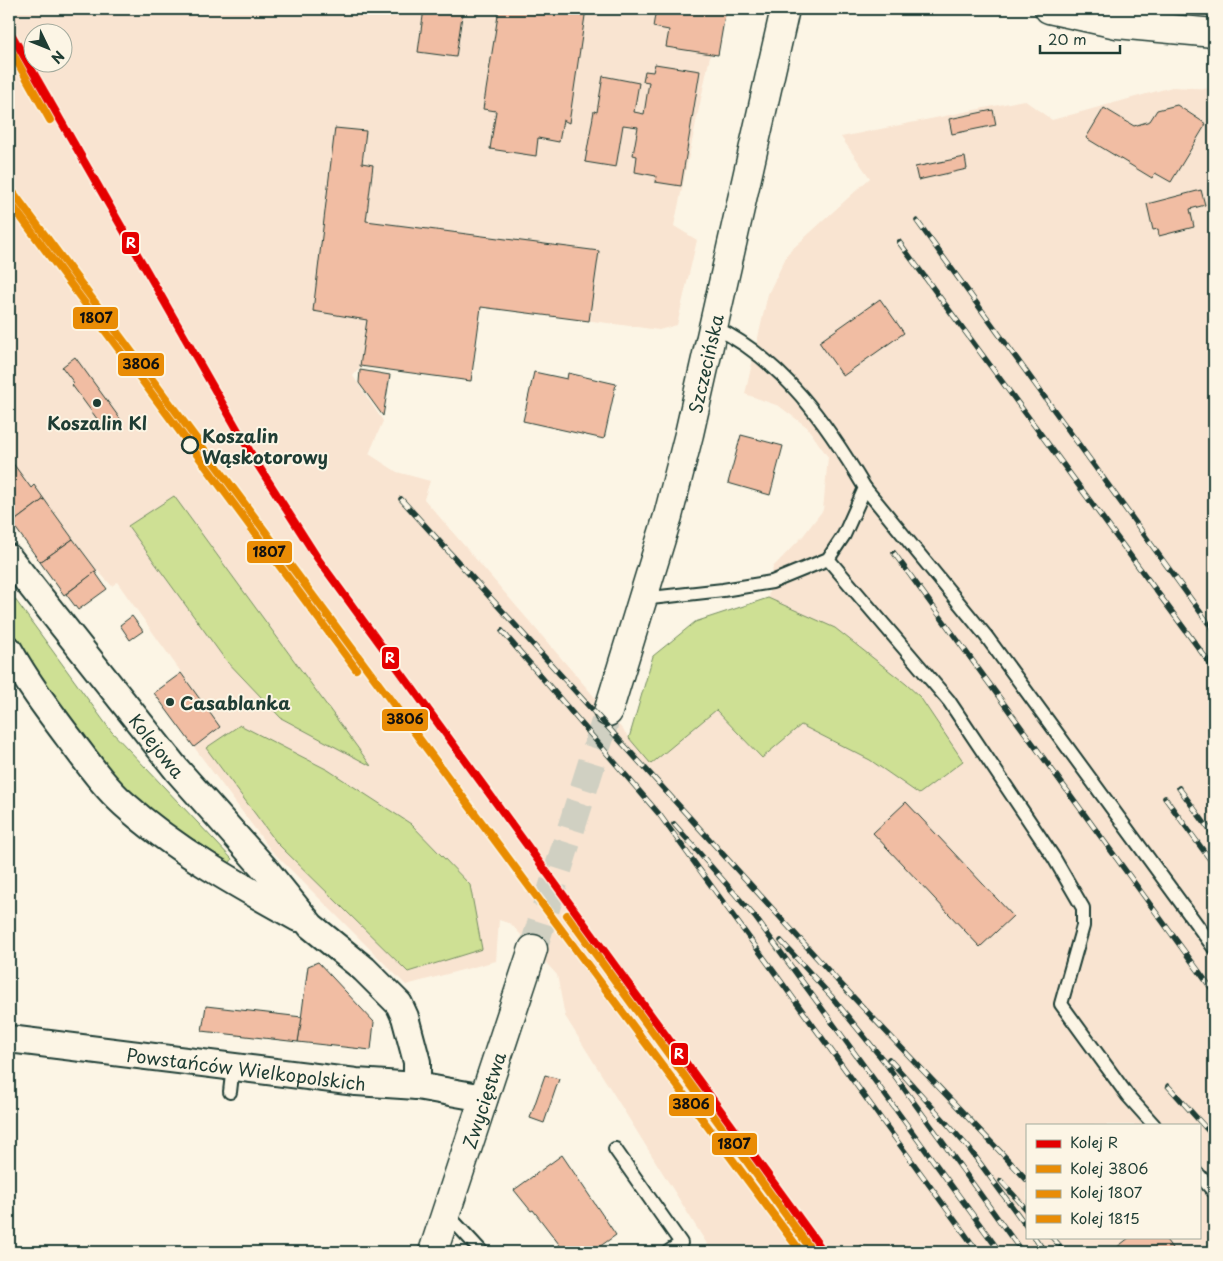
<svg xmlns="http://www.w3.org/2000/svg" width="1223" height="1261" font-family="'Playpen Sans',sans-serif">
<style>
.built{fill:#f9e4d1;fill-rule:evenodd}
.green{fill:#cee094;stroke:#768e64}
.building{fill:#f1bda3;stroke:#1f3d34}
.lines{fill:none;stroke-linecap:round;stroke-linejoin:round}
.secondary-tunnel{stroke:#d0d0c2;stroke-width:28;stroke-dasharray:28 14;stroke-linecap:butt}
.lane-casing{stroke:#1f3d34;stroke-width:16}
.street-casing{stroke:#1f3d34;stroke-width:30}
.secondary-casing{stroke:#1f3d34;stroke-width:31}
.lane{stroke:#fcf5e5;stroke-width:12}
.street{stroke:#fcf5e5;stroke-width:26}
.secondary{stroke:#fcf5e5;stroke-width:28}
.rail-casing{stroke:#1f3d34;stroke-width:5.5}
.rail{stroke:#fcf5e5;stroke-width:4;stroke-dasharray:11;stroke-linecap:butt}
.rail-1-casing{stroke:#fcf5e5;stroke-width:11}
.rail-2-casing{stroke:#fcf5e5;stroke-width:11}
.rail-3-casing{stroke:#fcf5e5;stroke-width:11}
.rail-4-casing{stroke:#fcf5e5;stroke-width:11}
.rail-1{stroke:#e50000;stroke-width:8}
.rail-2{stroke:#e98c05;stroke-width:8}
.rail-3{stroke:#e98c05;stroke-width:8}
.rail-4{stroke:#e98c05;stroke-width:8}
.poi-dot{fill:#1f3d34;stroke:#fcf5e5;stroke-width:2}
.stop-dot{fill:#fcf5e5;stroke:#1f3d34;stroke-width:2.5}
.labels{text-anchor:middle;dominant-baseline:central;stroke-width:4;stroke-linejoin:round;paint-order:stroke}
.street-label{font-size:18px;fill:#1f3d34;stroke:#fcf5e5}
.poi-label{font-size:18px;font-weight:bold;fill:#1f3d34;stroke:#fcf5e5}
.stop-label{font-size:18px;font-weight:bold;fill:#1f3d34;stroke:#fcf5e5;text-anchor:start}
.line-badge{stroke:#fcf5e5;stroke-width:2}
.badge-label{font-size:14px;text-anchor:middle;font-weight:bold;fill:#fff}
.pale-badge-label{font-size:14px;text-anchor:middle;font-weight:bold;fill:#111}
</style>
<rect width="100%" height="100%" fill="#fcf5e5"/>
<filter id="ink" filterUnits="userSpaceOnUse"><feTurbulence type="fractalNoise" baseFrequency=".02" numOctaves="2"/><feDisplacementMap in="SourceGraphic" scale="10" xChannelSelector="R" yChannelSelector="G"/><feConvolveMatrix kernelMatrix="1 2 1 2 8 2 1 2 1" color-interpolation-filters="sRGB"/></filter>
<g filter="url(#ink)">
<!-- built -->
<path class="built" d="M9,9H720L674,226L697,240L677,325L659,330L482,306L470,382L366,361L353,376L383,421L369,454L397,472L430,481L424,499L629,737L653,656L695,622L768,598L773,567L803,536L823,510L828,457L807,427L779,406L745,394L768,294L788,253L870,178L841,137L1024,100L1052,120L1172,87L1214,89V1252H712L565,1016L557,975L511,924L499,920L496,961L406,985L270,849L194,747L220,727L117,582L112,586L49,518L9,497ZM32,32H62V62H32ZM1027,1125H1199V1237H1027Z"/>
<!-- green -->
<g class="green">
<path d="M174,496L371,766L281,718L224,658L128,526Z"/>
<path d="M9,591L111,731L232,859L230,863L143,807L110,772L31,673L9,633Z"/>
<path d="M768,598L835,628L906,684L920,697L963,761L919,794L870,760L801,725L762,758L716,710L651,764L629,738L653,656L695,622Z"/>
<path d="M240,725L328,770L411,824L470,885L482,949L408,972L277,843L206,748Z"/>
</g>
<!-- building -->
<g class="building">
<path d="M424,9H463L456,57L418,52Z"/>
<path d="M499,9H586L569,123L563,120L559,142L538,138L536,156L490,149L496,111L483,109Z"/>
<path d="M656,9H726L718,55L666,47L669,30L653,27Z"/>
<path d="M655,64L700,71L681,186L655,182L656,176L635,172L637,156L633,155L638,127L623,125L616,167L585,162L594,111L597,112L603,76L639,83L634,112L644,114L649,82L643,81L645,71L653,72Z"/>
<path d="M1177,105L1206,124L1171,182L1155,173L1152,178L1086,138L1104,108L1134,126L1150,121L1157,110Z"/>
<path d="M993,110L996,125L952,134L949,119Z"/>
<path d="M335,128L366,131L362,163L373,165L366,221L599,251L589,321L481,307L471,381L360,366L367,320L313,311Z"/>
<path d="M965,157L967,169L918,180L915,167Z"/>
<path d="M1201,190L1205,205L1190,209L1194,227L1159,236L1158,229L1153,230L1147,204Z"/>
<path d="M880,299L904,333L843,376L819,342Z"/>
<path d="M75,357L121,420L106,431L72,385L74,383L62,367Z"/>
<path d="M360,370L390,375L383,416L359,383Z"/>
<path d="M534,372L567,379L568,373L616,384L604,439L523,421Z"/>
<path d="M741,435L783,446L770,495L728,483Z"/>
<path d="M9,458L31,488L34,485L44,499L12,523L9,518Z"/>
<path d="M44,499L73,539L40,562L12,523Z"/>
<path d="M73,539L97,571L64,595L40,562Z"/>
<path d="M95,572L107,589L78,610L66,594Z"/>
<path d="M132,616L143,631L130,640L120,625Z"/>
<path d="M181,673L220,727L194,747L154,693Z"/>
<path d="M906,802L1013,916L980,947L873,833Z"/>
<path d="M318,962L374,1022L371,1050L298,1042L308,966Z"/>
<path d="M206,1006L302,1017L298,1042L202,1031Z"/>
<path d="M545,1075L559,1079L544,1123L530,1118Z"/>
<path d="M562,1155L616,1235L592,1252H565L533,1210L531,1211L514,1190Z"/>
<path d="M1130,1237H1164L1175,1252H1111Z"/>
<path d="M862,1245L867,1252H852Z"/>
</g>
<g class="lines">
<!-- secondary-tunnel -->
<path class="secondary-tunnel" d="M533,949L608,712"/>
<defs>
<g id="lane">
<path d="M865,488L986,636L1214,948"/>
<path d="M828,559L949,701L1054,858L1083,908V926L1061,1004L1128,1096L1154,1125"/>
<path d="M642,599L723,590L772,582L828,559L844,535L865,488C827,424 783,360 714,327"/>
<path d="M230,1092L233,1066"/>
<path d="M615,1149L681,1243L668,1252"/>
<path d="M1199,1175L1214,1192"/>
<path d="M446,1213L482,1252"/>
</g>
<g id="street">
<path id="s1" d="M9,558L177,770L265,869L311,926L364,969L399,1004L405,1017L417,1062V1086"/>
<path d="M9,650C28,684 51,714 75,746C90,766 105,787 124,804C175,850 238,885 298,918"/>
<path id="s2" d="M9,1039L356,1082L417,1086L484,1098"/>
</g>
<g id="secondary">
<path d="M1049,9L1117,24L1214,33"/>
<path id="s3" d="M608,712L668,516L689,434L785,9"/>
<path id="s4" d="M433,1252L533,949"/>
</g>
</defs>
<!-- lane casing -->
<use href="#lane" class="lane-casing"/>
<!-- street casing -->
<use href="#street" class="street-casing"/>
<!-- secondary casing -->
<use href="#secondary" class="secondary-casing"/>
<!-- lane -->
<use href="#lane" class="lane"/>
<!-- street -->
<use href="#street" class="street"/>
<!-- secondary -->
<use href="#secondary" class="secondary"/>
<defs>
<g id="rail">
<path d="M917,221L1214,631"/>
<path d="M899,242L1214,669"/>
<path d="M401,499L837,980L1027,1180"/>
<path d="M894,553L1214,992"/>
<path d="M502,631L659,814L978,1252"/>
<path d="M1179,788L1214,836"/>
<path d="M1165,798L1214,865"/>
<path d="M674,824L755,917L1000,1252"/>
<path d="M781,941L831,996L884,1061L1022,1252"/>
<path d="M889,1059L968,1147L1027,1227"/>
<path d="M1168,1086L1214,1137"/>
<path d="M1001,1181L1027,1210"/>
<path d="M1034,1237L1045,1252"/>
<path d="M1052,1237L1065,1252"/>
</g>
</defs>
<!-- rail casing -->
<use href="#rail" class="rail-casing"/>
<!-- rail -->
<use href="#rail" class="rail"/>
<defs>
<path id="rail-1" d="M9,30L256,462L318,559L824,1252"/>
<path id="rail-2" d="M9,187L801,1252"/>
<g id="rail-3">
<path d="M9,201L356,669"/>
<path d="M567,915L813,1252"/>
</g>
<path id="rail-4" d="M9,47L50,120"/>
</defs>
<!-- rail-1 casing -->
<use href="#rail-1" class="rail-1-casing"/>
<!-- rail-2 casing -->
<use href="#rail-2" class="rail-2-casing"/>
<!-- rail-3 casing -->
<use href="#rail-3" class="rail-3-casing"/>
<!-- rail-4 casing -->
<use href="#rail-4" class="rail-4-casing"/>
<!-- rail-1 -->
<use href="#rail-1" class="rail-1"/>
<!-- rail-2 -->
<use href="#rail-2" class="rail-2"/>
<!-- rail-3 -->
<use href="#rail-3" class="rail-3"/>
<!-- rail-4 -->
<use href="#rail-4" class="rail-4"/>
</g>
</g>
<!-- markers -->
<g class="poi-dot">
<circle cx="97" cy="403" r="5"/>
<circle cx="170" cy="702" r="5"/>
</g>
<circle class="stop-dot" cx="190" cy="445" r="8"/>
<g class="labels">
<!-- street labels -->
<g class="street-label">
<text stroke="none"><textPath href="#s3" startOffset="362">Szczecińska</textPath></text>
<text stroke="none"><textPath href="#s1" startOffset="239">Kolejowa</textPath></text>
<text stroke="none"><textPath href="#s2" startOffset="239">Powstańców Wielkopolskich</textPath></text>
<text stroke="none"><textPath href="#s4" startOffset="160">Zwycięstwa</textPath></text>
</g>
<!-- poi labels -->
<g class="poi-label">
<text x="97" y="422">Koszalin Kl</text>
<text x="180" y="702" text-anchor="start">Casablanka</text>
</g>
<!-- stop labels -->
<g class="stop-label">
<text x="202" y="435">Koszalin<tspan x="202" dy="21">Wąskotorowy</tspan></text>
</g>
</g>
<g class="line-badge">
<rect x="121" y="231" width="19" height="24" rx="5" fill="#e50000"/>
<rect x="72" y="306" width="47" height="24" rx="5" fill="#e98c05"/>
<rect x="117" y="352" width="48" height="25" rx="5" fill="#e98c05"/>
<rect x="246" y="540" width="47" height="24" rx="5" fill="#e98c05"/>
<rect x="381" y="646" width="19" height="24" rx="5" fill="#e50000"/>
<rect x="381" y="708" width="48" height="24" rx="5" fill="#e98c05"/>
<rect x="670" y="1042" width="19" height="24" rx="5" fill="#e50000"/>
<rect x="668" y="1093" width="47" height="24" rx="5" fill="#e98c05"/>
<rect x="711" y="1132" width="47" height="24" rx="5" fill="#e98c05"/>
</g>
<g class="badge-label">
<text x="131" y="248">R</text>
<text x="390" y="663">R</text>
<text x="679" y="1059">R</text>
</g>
<g class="pale-badge-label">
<text x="96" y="323">1807</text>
<text x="141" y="369">3806</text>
<text x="269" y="557">1807</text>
<text x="405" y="724">3806</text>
<text x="691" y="1109">3806</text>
<text x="734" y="1149">1807</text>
</g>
<!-- margin -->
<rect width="1223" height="1261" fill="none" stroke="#fcf5e5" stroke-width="30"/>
<rect x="15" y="15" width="1193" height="1231" fill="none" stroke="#1f3d34" stroke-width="2" filter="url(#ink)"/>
<!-- legend -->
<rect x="1026" y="1124" width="175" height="115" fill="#fcf5e5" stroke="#a4ab9e"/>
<rect x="1036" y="1140" width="25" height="8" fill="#e50000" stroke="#a4ab9e"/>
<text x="1070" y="1148" font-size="15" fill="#1f3d34">Kolej R</text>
<rect x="1036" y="1165" width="25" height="8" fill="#e98c05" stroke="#a4ab9e"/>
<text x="1070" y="1174" font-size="15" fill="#1f3d34">Kolej 3806</text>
<rect x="1036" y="1190" width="25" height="8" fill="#e98c05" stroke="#a4ab9e"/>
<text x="1070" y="1198" font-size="15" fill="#1f3d34">Kolej 1807</text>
<rect x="1036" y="1215" width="25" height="8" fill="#e98c05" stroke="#a4ab9e"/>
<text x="1070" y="1224" font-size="15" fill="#1f3d34">Kolej 1815</text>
<!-- north arrow -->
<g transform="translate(48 48) rotate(133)"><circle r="24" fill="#fcf5e5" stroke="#a4ab9e"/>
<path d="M0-4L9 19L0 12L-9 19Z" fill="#1f3d34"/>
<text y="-8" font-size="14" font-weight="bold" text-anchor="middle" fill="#1f3d34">N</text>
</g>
<!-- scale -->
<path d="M1040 45v8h80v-8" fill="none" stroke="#1f3d34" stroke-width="2.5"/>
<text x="1048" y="45" font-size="15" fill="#1f3d34" stroke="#fcf5e5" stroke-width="4" paint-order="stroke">20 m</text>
</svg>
